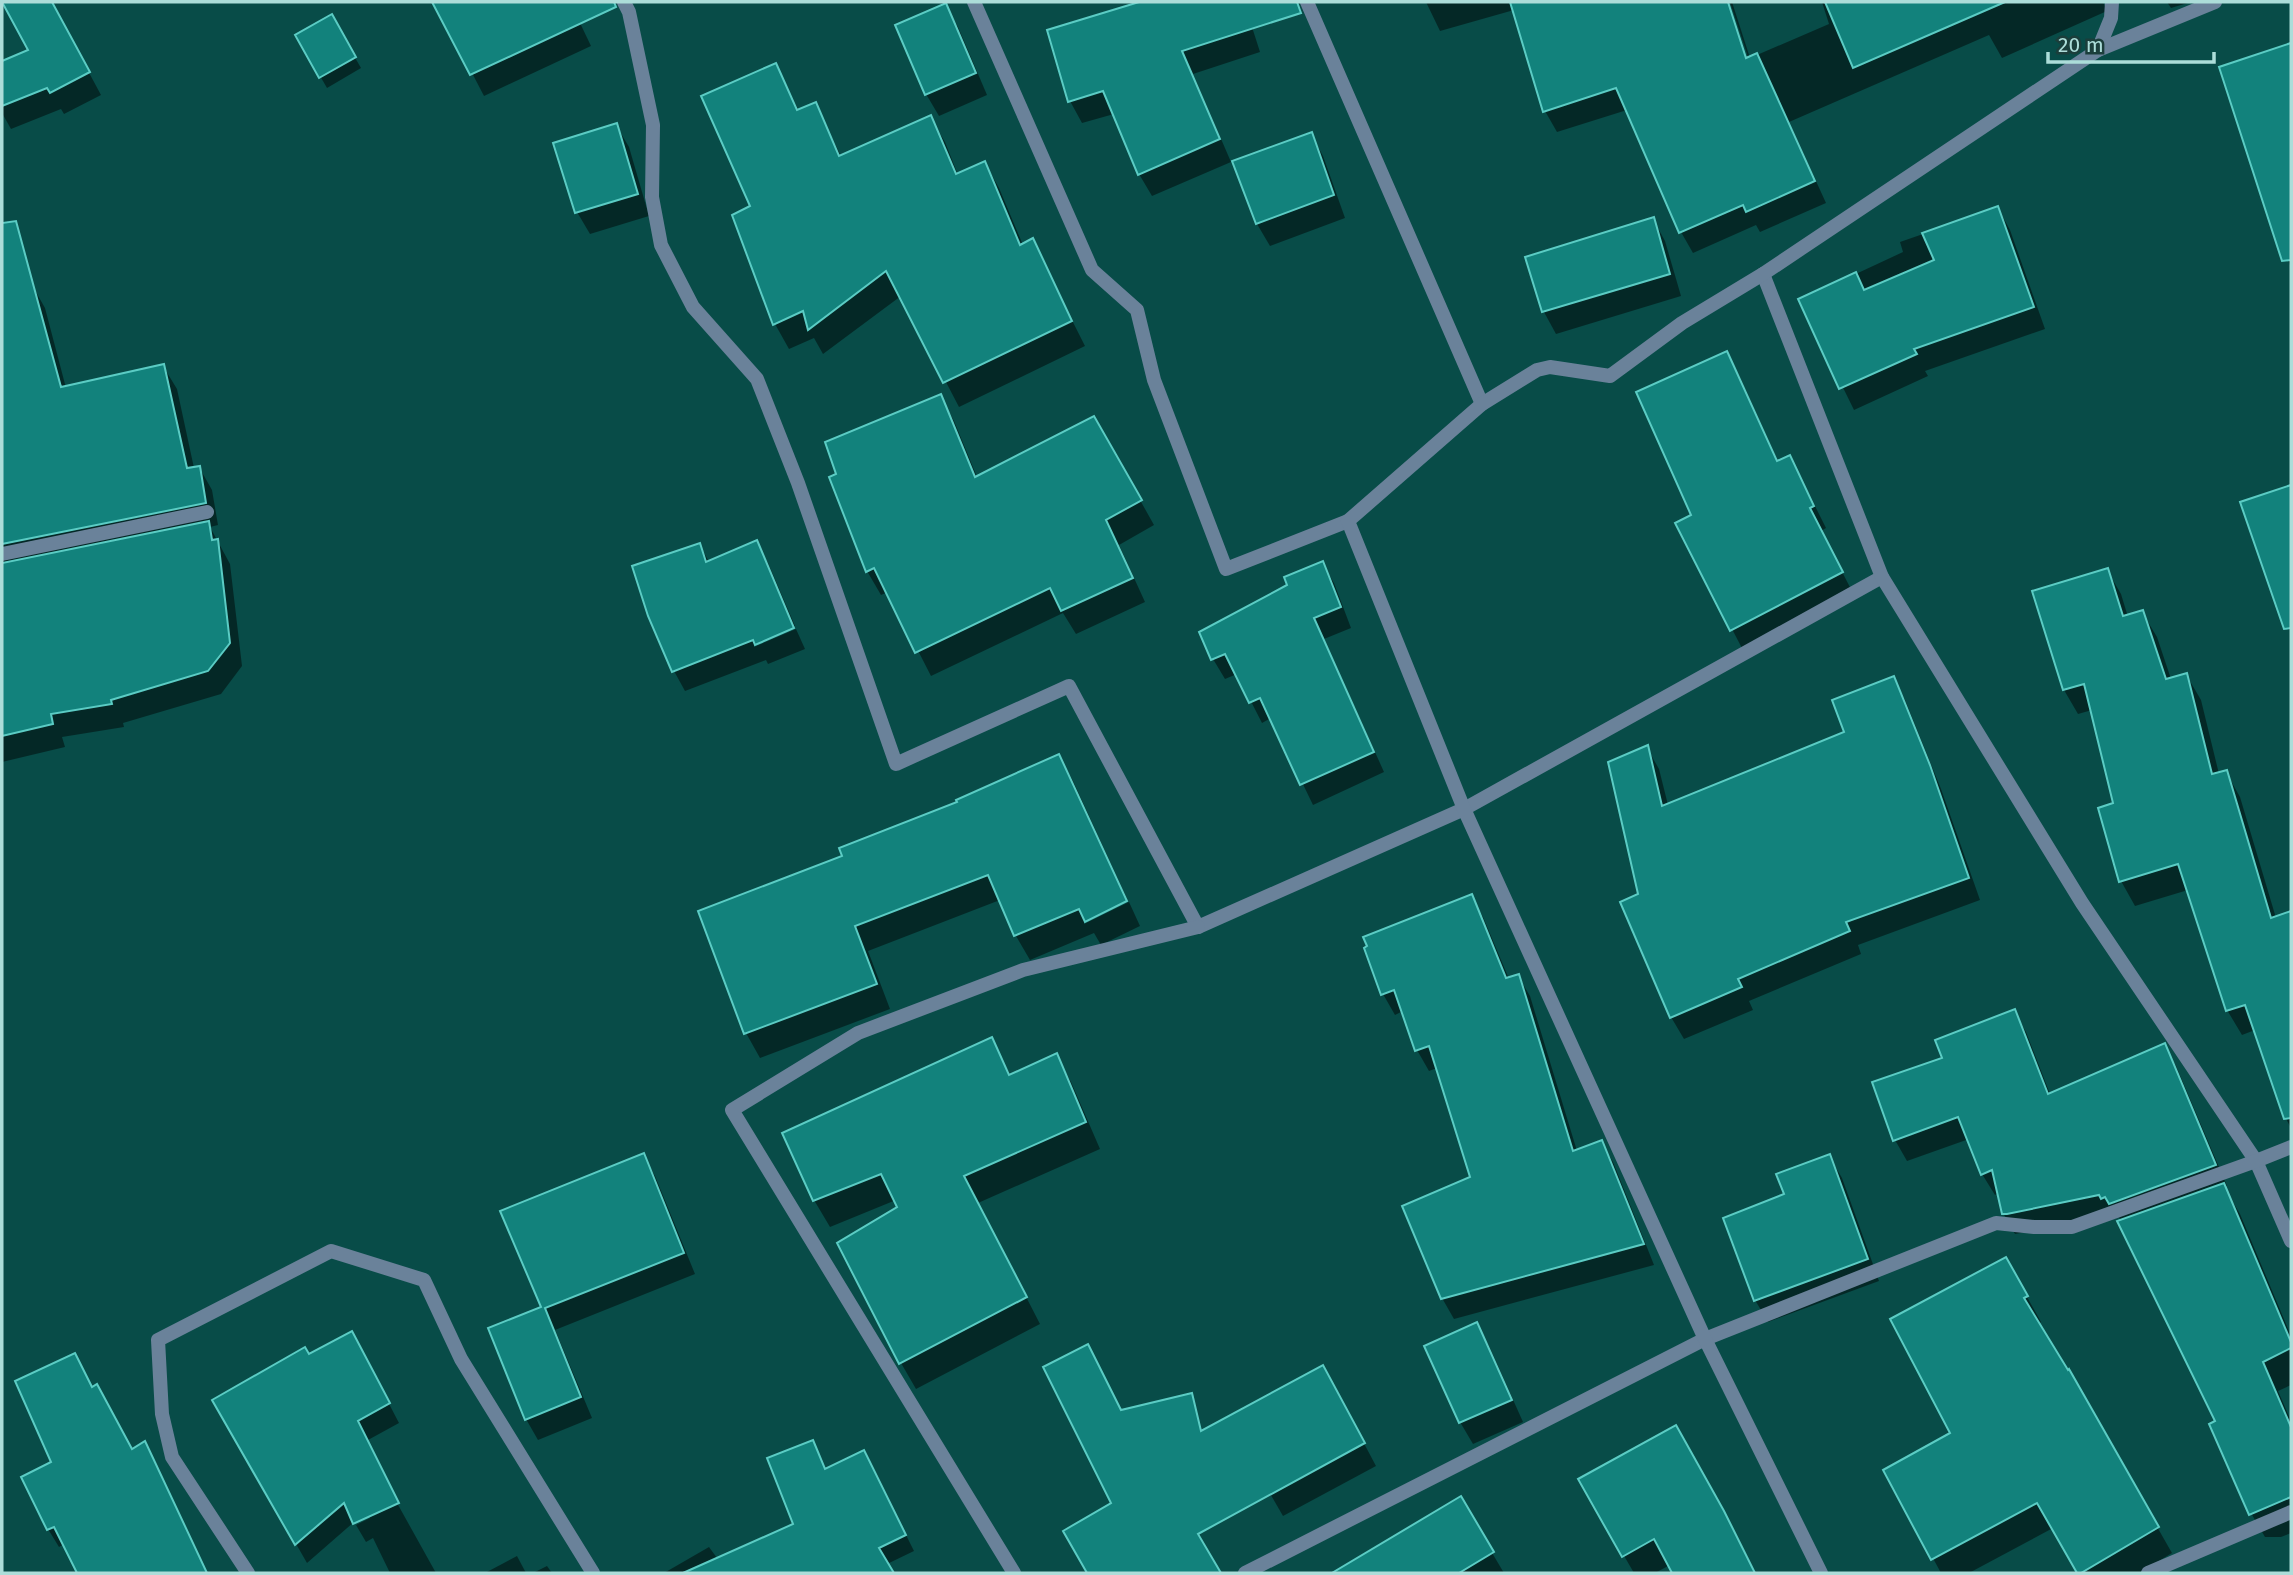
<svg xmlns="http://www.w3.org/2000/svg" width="2293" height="1575" font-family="'Fira Sans',sans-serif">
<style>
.shadow{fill:#0007}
.building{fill:#12827c;stroke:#5bccc4;stroke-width:2}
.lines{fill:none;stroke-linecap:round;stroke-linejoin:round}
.street{stroke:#6a829a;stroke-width:14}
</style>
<rect width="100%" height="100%" fill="#084c48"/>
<!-- shadow -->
<g class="shadow">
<path d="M3,2H51L101,95L64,114L61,109L11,129L2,113V63L30,51Z"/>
<path d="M435,2H570L591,46L484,96Z"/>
<path d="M1145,2H1244L1260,52L1193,74L1231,162L1152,196L1139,174L1114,114L1082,123L1070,101L1049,32Z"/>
<path d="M1426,2H1726L1747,67L1751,66L1730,2H1732L1750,58L1829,24L1822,2H2103L2107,11L2002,58L1989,35L1789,122L1826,203L1760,232L1756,225L1693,253L1681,232L1627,110L1557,132L1545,111L1514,10L1440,31Z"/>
<path d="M2167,2H2191L2171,8Z"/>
<path d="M945,5L958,27L987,95L939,116L926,94Z"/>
<path d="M331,16L361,68L327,88L297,36Z"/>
<path d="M2291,45V268L2221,68Z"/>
<path d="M776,65L799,111L815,104L841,156L930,117L945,142L958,175L985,163L999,188L1023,245L1032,241L1085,346L959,407L901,296L823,354L814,338L789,349L775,324L752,207Z"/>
<path d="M616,125L629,147L649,216L590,234L577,212L556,144Z"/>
<path d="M1311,134L1323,156L1345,218L1270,246L1257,224L1234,162Z"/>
<path d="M1998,208L2010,230L2045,329L1925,371L1928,376L1854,410L1800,300L1903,252L1900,242Z"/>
<path d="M1653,219L1665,241L1681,296L1556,334L1544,312L1527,258Z"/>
<path d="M32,285L45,308L66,388L163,366L177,389L194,468L199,467L212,490L218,525L210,527L230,564L242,666L221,694L123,723L124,727L62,737L65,747L2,762V293Z"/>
<path d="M1726,353L1739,375L1779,463L1802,480L1826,528L1821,531L1854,595L1744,652L1677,524L1693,516Z"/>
<path d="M940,396L954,421L977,477L1094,418L1154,525L1119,545L1145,602L1076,634L1063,613L931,676L888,592L881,595L867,571L838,475Z"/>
<path d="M2291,487V610L2285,612L2242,503Z"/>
<path d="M756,543L768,563L795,626L754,643V647L796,629L805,649L768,664L766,660L685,691L674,671L700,545L709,562Z"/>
<path d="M1322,563L1334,583L1351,628L1324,639L1384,772L1313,805L1271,718L1262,723L1237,674L1225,679L1213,659L1289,585Z"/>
<path d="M2107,570L2121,594L2128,617L2142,612L2157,637L2171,679L2187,676L2201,700L2219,774L2226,772L2240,797L2276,918L2284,915L2291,928V1128L2285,1117L2255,1030L2242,1035L2227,1010L2188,890L2135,906L2121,881L2115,804L2092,710L2078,714L2064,690L2034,592Z"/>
<path d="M1893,678L1905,700L1941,789L1980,900L1858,945L1861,954L1749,1001L1753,1010L1684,1039L1671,1017L1640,896L1647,748L1659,769L1668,805L1846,733Z"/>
<path d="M1059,756L1073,781L1127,899L1084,920V924L1129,902L1140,926L1101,945L1094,933L1030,960L1016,936L1000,900L868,951L890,1009L760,1058L746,1033L700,912L845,857Z"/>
<path d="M1471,897L1483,917L1509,979L1518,976L1530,996L1577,1151L1601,1142L1613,1162L1654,1265L1454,1319L1442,1298L1472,1178L1437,1068L1429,1071L1417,1050L1403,1011L1395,1015L1383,994Z"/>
<path d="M2014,1011L2026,1032L2050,1094L2164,1045L2176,1066L2227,1186L2224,1187L2240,1214L2291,1336V1385L2278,1391L2291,1421V1533L2281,1537H2265L2248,1508L2217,1422L2119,1217L2114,1219L2112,1216L2015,1234L2003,1213L1999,1193L1995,1195L1982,1174L1969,1139L1907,1161L1895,1140L1944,1059Z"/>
<path d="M991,1040L1011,1076L1056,1056L1071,1082L1100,1149L978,1203L1040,1324L916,1389L901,1363L899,1208L896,1200L830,1227L814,1200Z"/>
<path d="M643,1155L655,1176L695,1274L555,1330L592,1418L538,1440L526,1419L543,1308Z"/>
<path d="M1829,1156L1842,1178L1879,1281L1768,1322L1755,1300L1786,1195Z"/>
<path d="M2006,1259L2041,1322L2038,1324L2068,1371L2172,1553L2139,1573H2079L2053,1528L1969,1573H1941L1885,1470L1952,1434Z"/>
<path d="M1477,1324L1489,1346L1523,1422L1473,1444L1460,1422Z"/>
<path d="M362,1352L399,1423L368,1440L392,1494L436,1573H390L373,1538L366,1542L356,1525L370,1518L369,1515L354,1522L307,1563L214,1401L308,1356Z"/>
<path d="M92,1389L132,1451L145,1444L207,1573H79L64,1544L59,1547L48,1529L54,1463Z"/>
<path d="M1335,1389L1376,1466L1283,1516L1227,1419Z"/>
<path d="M1143,1430L1220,1573H1094L1069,1530L1113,1504Z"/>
<path d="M812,1442L826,1471L872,1467L914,1551L887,1564L892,1573H831L829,1570L817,1573L809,1560Z"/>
<path d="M1691,1454L1739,1540L1756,1573H1674L1670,1565L1655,1573H1634L1580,1480Z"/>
<path d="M1460,1499L1504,1573H1335Z"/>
<path d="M709,1547L728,1573H664Z"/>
<path d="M517,1556L526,1573H485Z"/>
<path d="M547,1566L552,1573H533Z"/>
</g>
<!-- building -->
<g class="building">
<path d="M2,2H52L90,72L50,93L47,88L2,106V61L28,50Z"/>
<path d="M432,2H614L616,7L470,75Z"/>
<path d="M1139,2H1297L1301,13L1182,51L1220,139L1138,175L1103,91L1068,102L1047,30Z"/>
<path d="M1510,2H1728L1746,58L1757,53L1815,181L1746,212L1743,205L1679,233L1616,88L1543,112Z"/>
<path d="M1825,2H2005L1853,68Z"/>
<path d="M946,3L976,73L925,95L895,25Z"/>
<path d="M332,14L356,57L319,78L295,35Z"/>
<path d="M2291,43V260L2282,261L2219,67Z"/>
<path d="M776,63L797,110L816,102L839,156L931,115L956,174L985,161L1020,245L1033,238L1072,321L943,383L886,271L808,330L803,311L773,325L732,215L750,206L701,96Z"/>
<path d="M617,123L638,194L575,213L553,143Z"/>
<path d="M1312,132L1334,195L1256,224L1232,161Z"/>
<path d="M1998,206L2034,307L1914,349L1917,354L1839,389L1798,299L1856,272L1864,290L1934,260L1922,233Z"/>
<path d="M1654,217L1670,274L1542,312L1525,257Z"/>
<path d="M16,221L61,387L164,364L187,468L200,466L206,503L2,544V223Z"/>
<path d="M1727,351L1777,461L1790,455L1814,506L1810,508L1843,572L1730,631L1675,523L1691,515L1636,392Z"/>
<path d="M941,394L975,477L1094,416L1142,500L1106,520L1133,578L1061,611L1050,588L915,653L874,568L866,572L829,477L836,474L825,442Z"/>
<path d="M2291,485V628L2284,629L2240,502Z"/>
<path d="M209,521L212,540L218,539L230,643L208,671L111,700L112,704L51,714L53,724L2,736V563Z"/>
<path d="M757,540L794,628L755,645L753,640L672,672L648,616L632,566L700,543L706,562Z"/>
<path d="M1323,561L1341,607L1314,618L1374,752L1300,785L1260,698L1249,703L1225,654L1211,660L1199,632L1287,585L1284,577Z"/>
<path d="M2108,568L2123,616L2143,610L2166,679L2187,673L2212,774L2227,770L2271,918L2291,911V1118L2284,1119L2245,1005L2226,1011L2178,864L2119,882L2098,808L2113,803L2084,684L2063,690L2032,591Z"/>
<path d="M1894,676L1930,765L1969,878L1846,922L1850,931L1738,979L1742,987L1670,1018L1620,902L1638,894L1608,762L1648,745L1662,806L1844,732L1832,700Z"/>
<path d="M1059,754L1127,901L1085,922L1079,909L1014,936L988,875L855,926L877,984L744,1034L698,911L842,856L839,848L957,802L956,800Z"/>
<path d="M1472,894L1506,978L1519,974L1573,1151L1602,1140L1644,1244L1441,1299L1402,1206L1470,1177L1429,1046L1415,1051L1394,990L1381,995L1364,948L1367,946L1363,937Z"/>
<path d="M2015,1009L2048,1094L2165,1043L2216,1165L2109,1204L2105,1197L2101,1199L2099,1195L2007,1214H2002L1992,1170L1981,1175L1958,1117L1893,1141L1872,1082L1942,1058L1935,1040Z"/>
<path d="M992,1037L1009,1075L1057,1053L1086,1122L964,1176L1027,1297L899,1364L837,1243L897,1207L881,1174L813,1201L782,1133Z"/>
<path d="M644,1153L684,1253L545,1308L581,1397L525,1420L488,1328L541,1307L500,1211Z"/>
<path d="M1830,1154L1868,1259L1754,1301L1723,1218L1784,1194L1776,1174Z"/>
<path d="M2224,1183L2291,1342V1348L2263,1362L2291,1427V1497L2249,1515L2209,1424L2215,1421L2117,1221Z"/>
<path d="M2006,1257L2028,1296L2024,1298L2068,1370L2069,1369L2159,1527L2081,1573H2077L2037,1503L1931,1560L1883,1470L1950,1433L1890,1319Z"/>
<path d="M1477,1322L1512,1400L1459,1423L1424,1346Z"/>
<path d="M352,1331L390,1403L358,1421L399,1503L353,1524L344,1503L295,1545L212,1400L305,1347L309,1354Z"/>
<path d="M1088,1344L1121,1410L1192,1393L1201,1431L1323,1365L1365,1443L1198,1534L1221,1573H1087L1063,1531L1111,1503L1043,1367Z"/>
<path d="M75,1353L92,1387L97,1384L132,1449L145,1441L207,1573H77L54,1527L47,1530L21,1477L51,1462L15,1381Z"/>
<path d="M1676,1425L1724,1511L1755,1573H1672L1654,1539L1622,1557L1578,1479Z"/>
<path d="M813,1440L825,1469L864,1450L906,1535L879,1548L894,1573H683L793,1524L767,1458Z"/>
<path d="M1461,1496L1494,1552L1459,1573H1332Z"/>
</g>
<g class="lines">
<!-- street -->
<g class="street">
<path d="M624,2L629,12L653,125L652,197L661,245L693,307L757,379L798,483L896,764L1069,686L1198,927L1464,809L1882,577"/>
<path d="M974,2L1092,270L1137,310L1154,380L1226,569L1348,521"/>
<path d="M1307,2L1482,404"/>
<path d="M2098,50L2111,18L2112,2"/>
<path d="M1763,274L1882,577L2082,903L2256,1161L2291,1241"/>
<path d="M2,554L207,512"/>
<path d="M248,1573L172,1457L162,1414L158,1340L331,1251L424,1280L461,1359L593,1573"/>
<path d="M1014,1573L732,1110L858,1033L1023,970L1198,927"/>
<path d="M1245,1573L1705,1339L1996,1223L2034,1227H2072L2256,1161L2291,1147"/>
<path d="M1821,1573L1705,1339L1464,809L1348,521L1482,404L1537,370L1550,367L1610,376L1682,323L1763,274L2098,50L2215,2"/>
<path d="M2148,1573L2291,1512"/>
</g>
</g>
<!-- border -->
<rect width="2293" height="1575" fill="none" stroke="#acddd9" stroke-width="7"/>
<!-- scale -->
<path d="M2048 52v10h166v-10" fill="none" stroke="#acddd9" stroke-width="3.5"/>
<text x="2058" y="52" font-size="21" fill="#acddd9" stroke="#1b3e3b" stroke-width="5" paint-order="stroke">20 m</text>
</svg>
